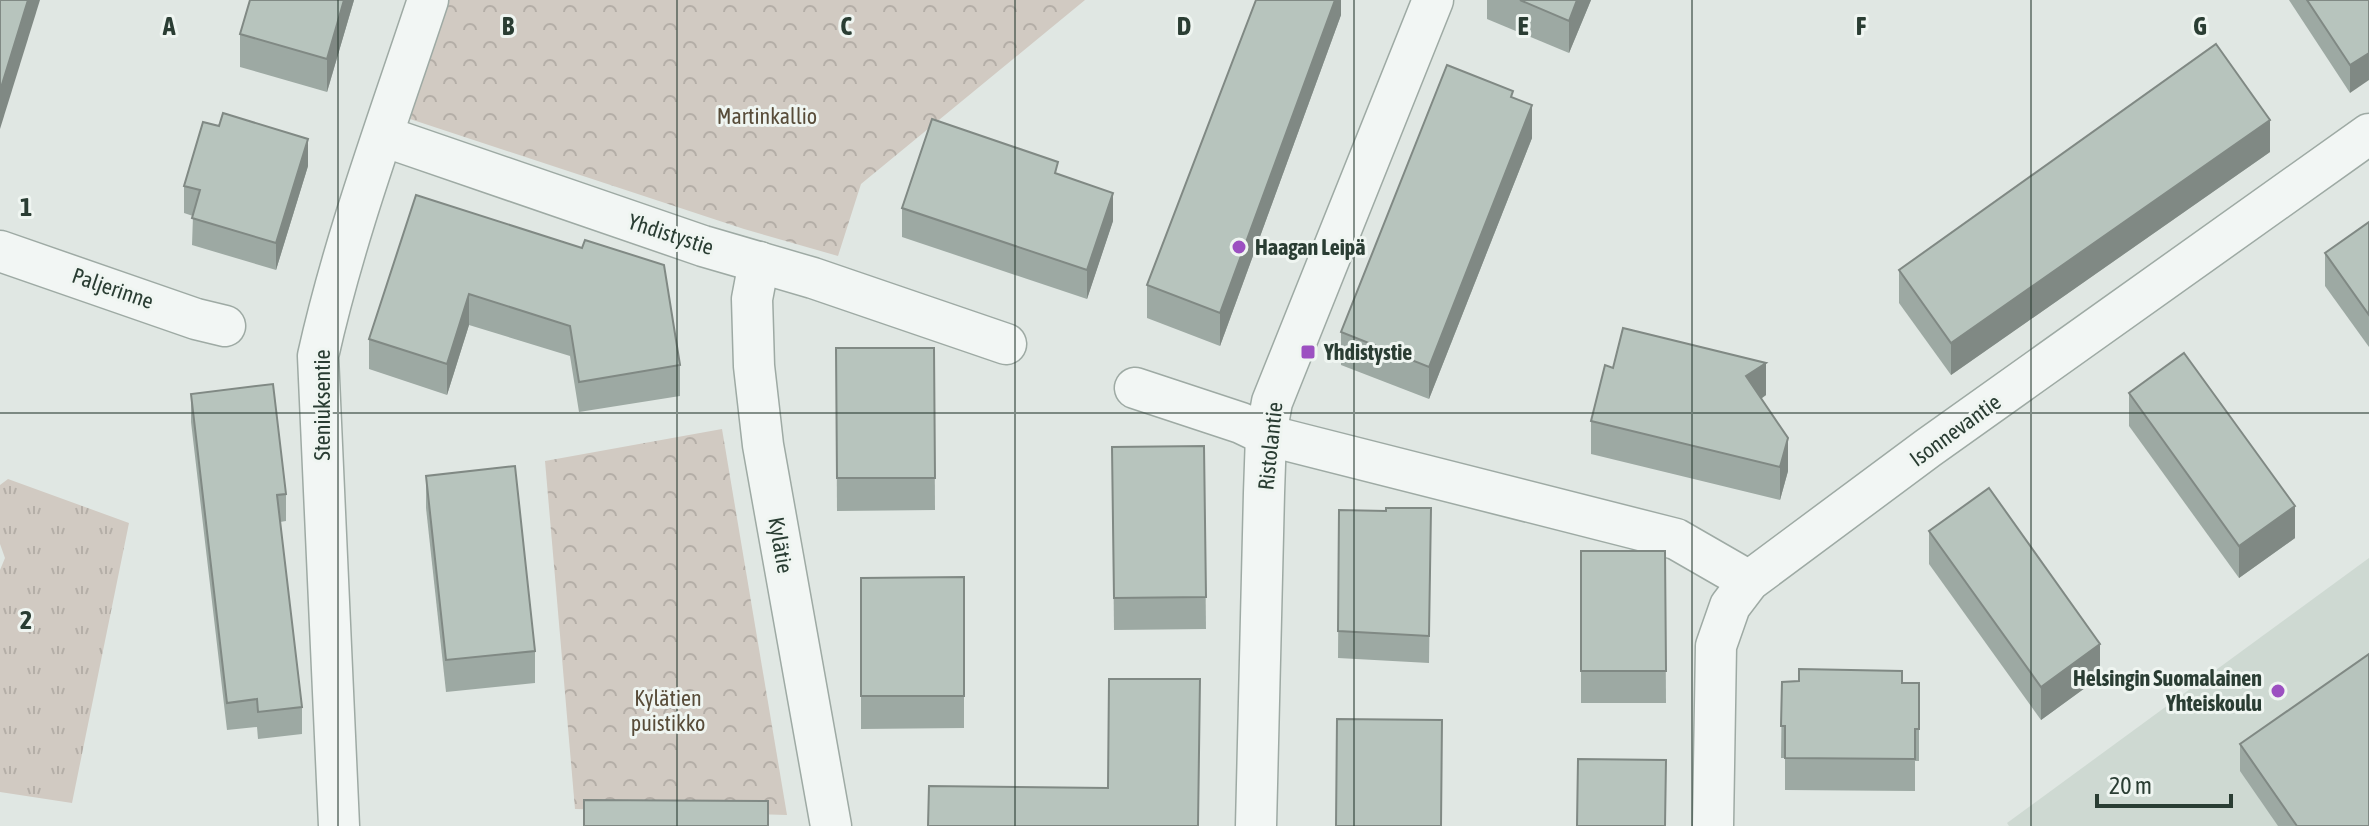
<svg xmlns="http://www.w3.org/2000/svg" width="2369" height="826" font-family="'Asap Condensed',sans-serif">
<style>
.built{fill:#ced9d2}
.grass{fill:url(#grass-tufts)}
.forest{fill:url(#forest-crowns)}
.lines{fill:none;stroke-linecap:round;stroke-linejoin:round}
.street-casing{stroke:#9eaaa4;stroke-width:43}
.street{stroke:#f2f6f4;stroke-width:40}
.wall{fill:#9da9a3}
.shaded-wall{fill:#808984}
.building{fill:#b7c4bd;stroke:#808984;stroke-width:2}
.grid{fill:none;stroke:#2a3d33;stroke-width:2;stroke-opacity:0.55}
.poi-dot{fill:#9c50c1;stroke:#eff5f1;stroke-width:3}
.labels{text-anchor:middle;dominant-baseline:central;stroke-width:6;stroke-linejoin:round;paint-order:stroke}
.park-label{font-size:22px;fill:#584c39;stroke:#eff5f1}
.street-label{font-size:22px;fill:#2a3d33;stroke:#eff5f1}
.poi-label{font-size:22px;font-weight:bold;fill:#2a3d33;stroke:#eff5f1;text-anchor:start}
.grid-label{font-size:26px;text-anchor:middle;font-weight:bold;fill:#2a3d33;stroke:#eff5f1;stroke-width:6;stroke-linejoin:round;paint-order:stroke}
</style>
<defs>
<pattern id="grass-tufts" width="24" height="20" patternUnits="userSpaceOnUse" patternTransform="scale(2)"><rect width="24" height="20" fill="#d1cac2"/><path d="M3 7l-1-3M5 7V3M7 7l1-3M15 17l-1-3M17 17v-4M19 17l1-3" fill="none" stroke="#b4aea7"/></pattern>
<pattern id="forest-crowns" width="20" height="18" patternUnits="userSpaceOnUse" patternTransform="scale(2)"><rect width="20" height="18" fill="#d1cac2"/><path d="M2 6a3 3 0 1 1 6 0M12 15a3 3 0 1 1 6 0" fill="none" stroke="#b4aea7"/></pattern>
</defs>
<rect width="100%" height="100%" fill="#e0e7e3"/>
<!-- built -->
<path class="built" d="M2369,558V826H2009L2007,823Z"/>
<!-- grass -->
<path class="grass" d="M8,479L129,523L72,803L0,792V570L5,558L0,544V485Z"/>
<!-- forest -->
<g class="forest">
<path d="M449,0H1085L861,184L838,256L744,229L410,119Z"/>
<path d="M722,429L787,815L575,809L545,461Z"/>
</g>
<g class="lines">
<defs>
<g id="street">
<path d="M383,136L703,246L813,278L1006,344"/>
<path d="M0,251L196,319L225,326"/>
<path d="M759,262L752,299L754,366L763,445L831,826"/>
<path d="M1135,388L1241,423L1266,435L1676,539L1749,581"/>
<path d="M339,826L318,356C345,235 389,118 428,0"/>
<path d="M1256,826L1264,493L1266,435L1272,402L1433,0"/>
<path d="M1713,826L1716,646L1730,606L1749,581L1928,448L2369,134"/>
</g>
</defs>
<!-- street casing -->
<use href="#street" class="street-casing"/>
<!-- street -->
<use href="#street" class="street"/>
</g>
<!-- wall -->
<g class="wall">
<path d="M250,0H354L327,92L240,67V34Z"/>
<path d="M1341,0V15L1220,346L1147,318V285Z"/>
<path d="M1487,0H1591L1569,53L1487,19Z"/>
<path d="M2289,0H2369L2350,93Z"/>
<path d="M1513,98L1532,138L1429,399L1341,365V332Z"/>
<path d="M2270,152L1951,375L1899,303V270Z"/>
<path d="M308,166L276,270L192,245L193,216L184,213V186Z"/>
<path d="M1058,174L1113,221L1087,299L902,237V208Z"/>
<path d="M416,195L680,365V396L579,412L570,356L469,325L447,395L369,369V339Z"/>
<path d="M2369,222V347L2325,286V253Z"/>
<path d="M836,348H934L935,510L837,511Z"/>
<path d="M1613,368L1766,395L1761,399L1788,471L1780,500L1591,454V421Z"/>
<path d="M2129,393L2295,538L2239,578L2129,426Z"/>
<path d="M191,394L286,494V521L280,522L302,707V734L258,739L257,727L227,730L191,422Z"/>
<path d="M1204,446L1206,629L1114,630L1112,447Z"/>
<path d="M426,476L535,651V683L446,692L426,508Z"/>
<path d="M1431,508L1429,663L1338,658L1339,510L1386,511Z"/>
<path d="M1929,531L2100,677L2041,720L1929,564Z"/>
<path d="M1581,551H1665L1666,703H1581Z"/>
<path d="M964,577V728L861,729V578Z"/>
<path d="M1782,682L1919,683V761H1915V791L1785,790V758H1781Z"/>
<path d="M2240,744L2369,826H2278L2240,771Z"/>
</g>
<!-- shaded-wall -->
<g class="shaded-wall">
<path d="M28,0H40L0,129V91Z"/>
<path d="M344,0H354L327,92V59Z"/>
<path d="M1335,0H1341V15L1220,346V313Z"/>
<path d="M1577,0H1591L1569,53V21Z"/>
<path d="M2369,53V80L2350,93V65Z"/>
<path d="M1532,105V138L1429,399V367Z"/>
<path d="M2270,120V152L1951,375V343Z"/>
<path d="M308,139V166L276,270V243Z"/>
<path d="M1113,193V221L1087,299V270Z"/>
<path d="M469,294V325L447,395V364Z"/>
<path d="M1766,363V395L1746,409V376Z"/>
<path d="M1788,438V471L1780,500V467Z"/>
<path d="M2295,506V538L2239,578V546Z"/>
<path d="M2100,644V677L2041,720V687Z"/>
</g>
<!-- building -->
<g class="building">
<path d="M0,0H28L0,91Z"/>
<path d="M250,0H344L327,59L240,34Z"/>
<path d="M1256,0H1335L1220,313L1147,285Z"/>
<path d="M1520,0H1577L1569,21Z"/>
<path d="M2307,0H2369V53L2350,65Z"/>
<path d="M2216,44L2270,120L1951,343L1899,270Z"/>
<path d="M1447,65L1513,91L1511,97L1532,105L1429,367L1341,332Z"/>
<path d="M223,113L308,139L276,243L192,218L200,190L184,186L203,122L219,126Z"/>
<path d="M932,119L1058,162L1055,173L1113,193L1087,270L902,208Z"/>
<path d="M416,195L582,248L585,240L664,265L680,365L579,382L570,326L469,294L447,364L369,339Z"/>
<path d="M2369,222V315L2325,253Z"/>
<path d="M1623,328L1766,363L1746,376L1788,438L1780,467L1591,421L1605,365L1613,368Z"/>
<path d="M836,348H934L935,478H837Z"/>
<path d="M2184,353L2295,506L2239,546L2129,393Z"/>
<path d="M273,384L286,494L277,495L302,707L258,712L257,699L227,703L191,394Z"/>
<path d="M1204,446L1206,597L1114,598L1112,447Z"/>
<path d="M515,466L535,651L446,660L426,476Z"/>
<path d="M1989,488L2100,644L2041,687L1929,531Z"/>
<path d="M1386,508H1431L1429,636L1338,631L1339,510L1386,511Z"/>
<path d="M1581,551H1665L1666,671H1581Z"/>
<path d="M964,577V696H861V578Z"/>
<path d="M2369,654V826H2297L2240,744Z"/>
<path d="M1799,669L1902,671V683H1919V729H1915V759L1785,758V726H1781L1782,682L1799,681Z"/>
<path d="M1109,679H1200L1198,826H928L929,786L1108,788Z"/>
<path d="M1337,719L1442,720L1441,826H1336Z"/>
<path d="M1578,759L1666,760L1665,826H1577Z"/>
<path d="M584,800L768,801V826H584Z"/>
</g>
<!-- grid -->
<path class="grid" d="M338,0V826M677,0V826M1015,0V826M1354,0V826M1692,0V826M2031,0V826M0,413H2369"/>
<!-- markers -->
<g class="poi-dot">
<circle cx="1239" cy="247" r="8"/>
<rect x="1300" y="344" width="16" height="16" rx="4"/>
<circle cx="2278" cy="691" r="8"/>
</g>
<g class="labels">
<!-- park labels -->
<g class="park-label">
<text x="767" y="116">Martinkallio</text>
<text x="668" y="698">Kylätien<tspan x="668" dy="25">puistikko</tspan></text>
</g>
<!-- street labels -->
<g class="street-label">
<text transform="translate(671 234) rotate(18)">Yhdistystie</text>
<text transform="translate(113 288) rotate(19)">Paljerinne</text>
<text transform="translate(322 405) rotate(-90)">Steniuksentie</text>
<text transform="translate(1955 430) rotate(-36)">Isonnevantie</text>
<text transform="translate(1270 446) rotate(-84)">Ristolantie</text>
<text transform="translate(781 545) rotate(80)">Kylätie</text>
</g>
<!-- poi labels -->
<g class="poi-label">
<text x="1255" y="247">Haagan Leipä</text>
<text x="1324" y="352">Yhdistystie</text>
<text x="2262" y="678" text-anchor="end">Helsingin Suomalainen<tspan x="2262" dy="25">Yhteiskoulu</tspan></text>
</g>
</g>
<g class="grid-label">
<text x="169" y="35">A</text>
<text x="508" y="35">B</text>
<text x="846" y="35">C</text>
<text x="1184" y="35">D</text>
<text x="1523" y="35">E</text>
<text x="1861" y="35">F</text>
<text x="2200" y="35">G</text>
<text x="26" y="216">1</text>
<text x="26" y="629">2</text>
</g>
<!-- scale -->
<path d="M2097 794v12h134v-12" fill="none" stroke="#2a3d33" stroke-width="4"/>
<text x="2109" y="794" font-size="24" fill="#2a3d33" stroke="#eff5f1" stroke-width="6" paint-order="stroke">20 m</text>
</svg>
